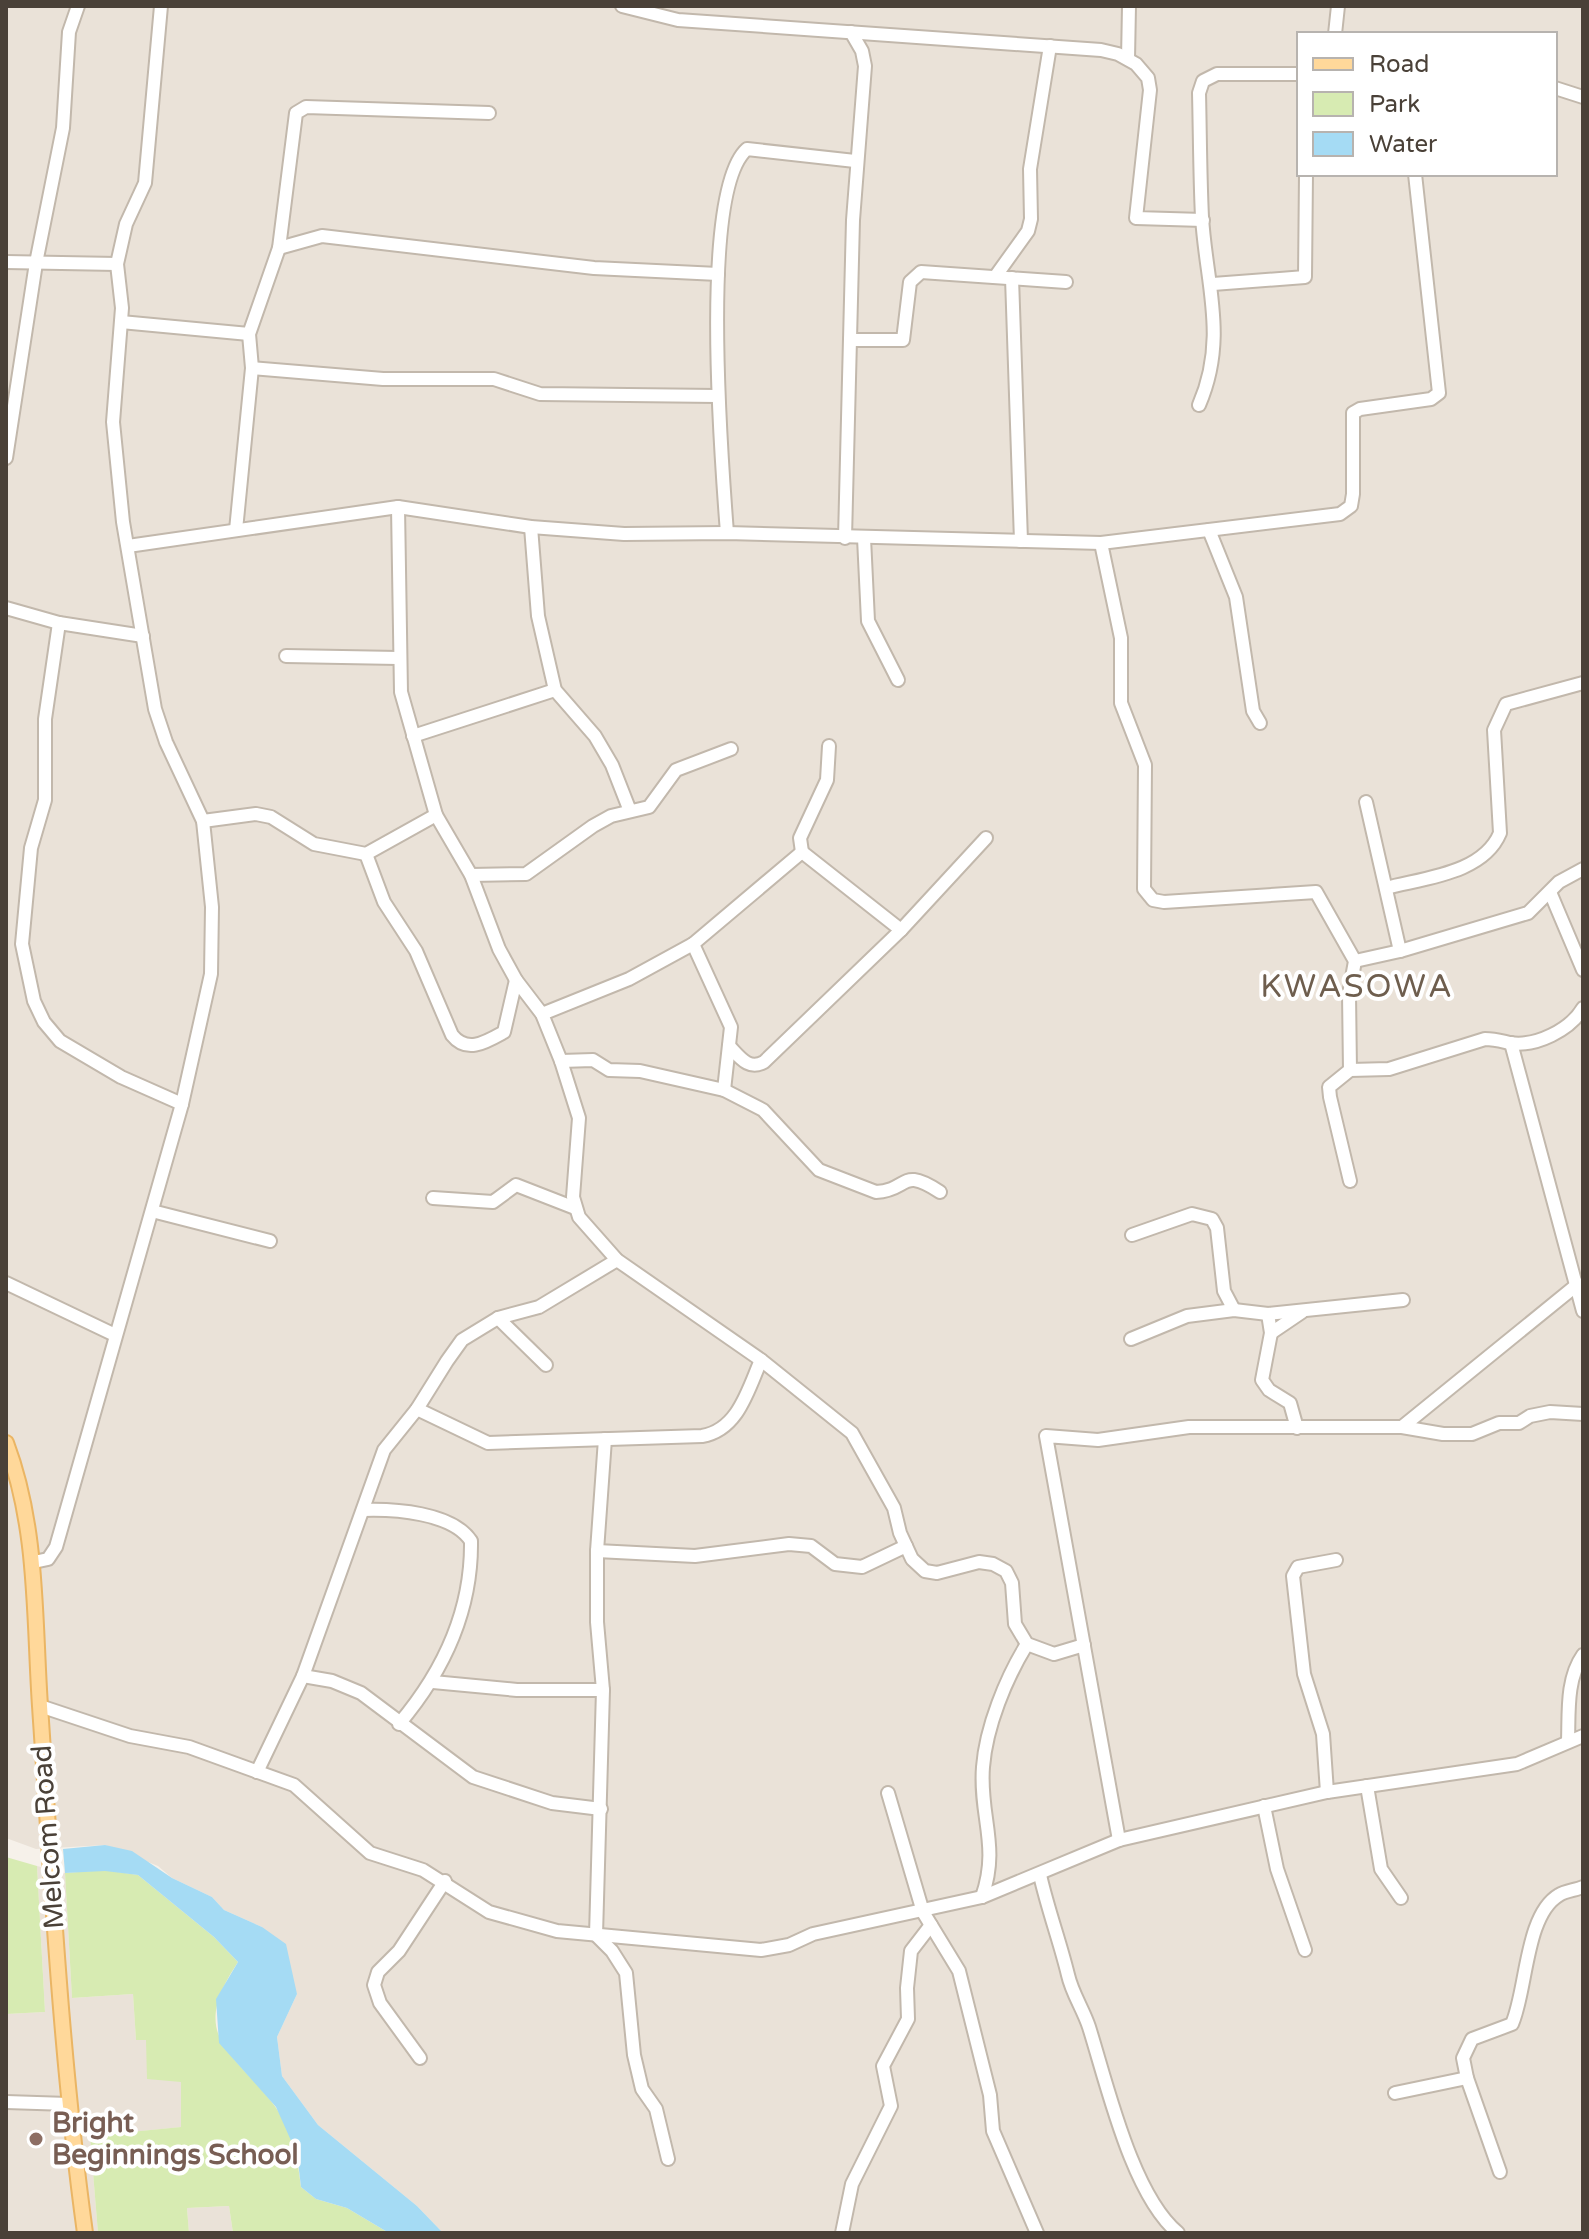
<svg xmlns="http://www.w3.org/2000/svg" width="1589" height="2239" font-family="'Varela Round',sans-serif">
<style>
.residential{fill:#eae2d8;fill-rule:evenodd}
.green{fill:#d7ebb2}
.water{fill:#a5dbf4}
.lines{fill:none;stroke-linecap:round;stroke-linejoin:round}
.minor-casing{stroke:#c2b8ac;stroke-width:16}
.major-casing{stroke:#eab564;stroke-width:18}
.minor{stroke:#fff;stroke-width:12}
.major{stroke:#ffd89a;stroke-width:14}
.education-dot{fill:#8d6e63;stroke:#fff;stroke-width:3}
.labels{text-anchor:middle;dominant-baseline:central;stroke-width:8;stroke-linejoin:round;paint-order:stroke}
.street-label{font-size:28px;fill:#4a4138;stroke:#fff}
.education-label{font-size:28px;font-weight:bold;fill:#785e54;stroke:#fff;text-anchor:start}
.quarter-label{font-size:32px;letter-spacing:2px;fill:#6e5e4e;stroke:#fff}
</style>
<rect width="100%" height="100%" fill="#f6f1ea"/>
<!-- residential -->
<g class="residential">
<path d="M6,6H1583V2233H443L417,2206L318,2125L282,2076L277,2037L297,1994L262,1927L224,1910L212,1897L172,1878L158,1866L105,1845L36,1849L6,1838ZM1299,34H1555V174H1299Z"/>
<path d="M37,1866L65,1873L72,1998L133,1994L136,2040H146L181,2081L182,2127L90,2136L98,2233H6V2014L45,2012Z"/>
<path d="M229,2206L233,2233H189L187,2208Z"/>
</g>
<!-- green -->
<g class="green">
<path d="M6,1857L37,1866L45,2012L6,2014Z"/>
<path d="M105,1870L138,1875L214,1937L238,1962C188,2037 231,2049 274,2105C291,2128 298,2159 301,2187L316,2199L347,2208L389,2233H233L229,2206L187,2208L189,2233H98L90,2136L181,2127V2082L147,2079L146,2040H136L133,1994L72,1998L65,1873Z"/>
</g>
<!-- water -->
<path class="water" d="M105,1845L132,1851L172,1878L212,1897L224,1910L262,1927L286,1944L297,1994L277,2037L282,2076L318,2125L417,2206L443,2233H389L347,2208L316,2199L301,2187L297,2154L276,2107L219,2043L216,1999L238,1962L214,1937L138,1875L105,1871L65,1873L63,1849Z"/>
<g class="lines">
<defs>
<g id="minor">
<path d="M622,6L678,20L1101,50L1118,54L1136,64L1148,78L1150,90L1136,218L1203,220"/>
<path d="M1335,34L1338,6"/>
<path d="M1128,59L1129,6"/>
<path d="M1555,88L1583,97"/>
<path d="M279,248L322,236L594,268L718,274"/>
<path d="M6,262L117,264"/>
<path d="M995,277L1028,231L1031,219L1030,169L1050,46"/>
<path d="M1012,278L1021,541"/>
<path d="M1213,284L1305,277L1306,174"/>
<path d="M121,322L249,334"/>
<path d="M850,340H903L910,282L921,272L1066,282"/>
<path d="M252,368L383,379H494L540,394L717,396"/>
<path d="M1199,405C1228,338 1206,284 1202,217C1200,176 1200,134 1199,93L1203,81L1217,74H1299"/>
<path d="M6,458L36,263L63,128L69,32L78,6"/>
<path d="M398,507L401,692L436,815L471,875L499,949L516,980L542,1014L561,1061L579,1118L573,1197L579,1217L617,1260L761,1360L852,1433L894,1508L900,1533L912,1559L925,1571L937,1573L979,1562L993,1564L1006,1571L1012,1583L1015,1624L1027,1644L1054,1654L1084,1645"/>
<path d="M531,527L538,616L555,690L595,736L612,765L630,811"/>
<path d="M236,530L252,368L249,334L279,248L296,113L306,107L489,113"/>
<path d="M1209,530L1236,597L1253,711L1260,723"/>
<path d="M727,533C722,466 699,191 747,149L855,161"/>
<path d="M845,538L853,220L865,66L862,51L851,32"/>
<path d="M864,538L868,621L898,680"/>
<path d="M1101,543L1121,638V703L1145,765L1144,889L1153,900L1164,902L1316,892L1355,961L1349,994L1350,1070"/>
<path d="M128,546L398,507L531,527L624,534L727,533L1101,543L1340,514L1351,506L1353,494V413L1360,409L1431,399L1439,393L1415,174"/>
<path d="M6,608L59,623L143,636"/>
<path d="M59,623L45,719V800L31,848L22,944L34,1001L44,1022L60,1041L121,1077L182,1104"/>
<path d="M286,656L398,658"/>
<path d="M413,736L555,690"/>
<path d="M1366,802L1400,951"/>
<path d="M203,821L256,814L271,817L314,844L366,854L436,815"/>
<path d="M802,852L800,838L827,780L829,746"/>
<path d="M366,854L384,902L416,951L452,1035C467,1054 486,1042 504,1032L516,980"/>
<path d="M471,875L526,874L593,826L611,816L649,807L676,770L731,749"/>
<path d="M1386,888C1423,878 1483,874 1500,833L1494,730L1506,704L1583,683"/>
<path d="M1550,892L1583,970"/>
<path d="M693,944L731,1027L724,1090"/>
<path d="M1355,961L1400,951L1528,913L1559,882L1583,869"/>
<path d="M542,1014L629,979L693,944L802,852L901,930"/>
<path d="M1511,1043L1583,1311"/>
<path d="M729,1046C739,1056 748,1071 764,1062L901,930L986,838"/>
<path d="M561,1061L593,1060L609,1070L640,1071L724,1090L763,1110L819,1170L876,1192C910,1190 900,1166 940,1192"/>
<path d="M1350,1181L1330,1097L1329,1087L1350,1070L1389,1069L1485,1039C1495,1039 1501,1041 1510,1043C1536,1047 1570,1030 1583,1008"/>
<path d="M433,1198L493,1202L516,1185L575,1208"/>
<path d="M152,1211L270,1241"/>
<path d="M1132,1235L1192,1214L1212,1219L1217,1228L1224,1291L1234,1310"/>
<path d="M6,1283L115,1335"/>
<path d="M1268,1314L1271,1333L1262,1380L1269,1390L1290,1403L1297,1428"/>
<path d="M498,1318L546,1365"/>
<path d="M1271,1333L1302,1312"/>
<path d="M1131,1339L1187,1316L1234,1310L1268,1314L1403,1300"/>
<path d="M417,1409L488,1443L702,1436C738,1430 748,1390 761,1360"/>
<path d="M1402,1427L1578,1284"/>
<path d="M605,1439L597,1551V1622L603,1690L596,1935L612,1951L626,1973L634,2055L642,2089L656,2109L668,2159"/>
<path d="M363,1510C393,1509 452,1512 471,1541C472,1610 443,1672 399,1724"/>
<path d="M597,1551L695,1556L789,1544L811,1546L835,1564L862,1567L906,1546"/>
<path d="M34,1562L48,1559L56,1547L182,1104L211,974L212,907L203,821L166,742L155,709L123,522L113,422L122,308L117,264L126,224L145,183L161,6"/>
<path d="M303,1676L332,1681L361,1693L473,1777L552,1803L601,1809"/>
<path d="M433,1682L517,1690H603"/>
<path d="M40,1706L130,1736L189,1747L294,1785L370,1853L423,1870L489,1912L557,1931L761,1950L789,1945L813,1934L982,1897L1119,1840L1327,1792L1517,1764L1583,1736"/>
<path d="M1568,1741C1569,1713 1566,1679 1583,1655"/>
<path d="M257,1772L303,1676L384,1450L417,1409L447,1361L462,1340L498,1318L539,1307L617,1260"/>
<path d="M1367,1786L1381,1869L1401,1898"/>
<path d="M1327,1792L1323,1734L1304,1674L1293,1576L1298,1567L1336,1560"/>
<path d="M888,1793L923,1912L959,1971L990,2095L993,2131L1037,2233"/>
<path d="M1264,1806L1277,1869L1305,1950"/>
<path d="M1119,1840L1046,1436L1098,1440L1189,1427H1402L1443,1434H1472L1499,1423H1519L1530,1416L1550,1412L1583,1414"/>
<path d="M1040,1875C1048,1910 1060,1942 1068,1975C1072,1993 1083,2009 1089,2027C1107,2084 1132,2195 1178,2233"/>
<path d="M982,1897C1000,1846 979,1816 983,1767C986,1727 1006,1678 1027,1644"/>
<path d="M420,2058L380,2003L374,1985L378,1972L399,1951L445,1881"/>
<path d="M1467,2078L1500,2172"/>
<path d="M1395,2093L1467,2078L1463,2058L1472,2039L1512,2024C1527,1990 1525,1915 1559,1895C1565,1891 1576,1890 1583,1887"/>
<path d="M6,2102L68,2104"/>
<path d="M842,2233L852,2184L891,2106L883,2066L908,2019L907,1988L911,1951L931,1925"/>
</g>
<path id="major" d="M6,1443C38,1528 34,1617 40,1706C52,1883 61,2058 85,2233"/>
</defs>
<!-- minor casing -->
<use href="#minor" class="minor-casing"/>
<!-- major casing -->
<use href="#major" class="major-casing"/>
<!-- minor -->
<use href="#minor" class="minor"/>
<!-- major -->
<use href="#major" class="major"/>
</g>
<!-- markers -->
<circle class="education-dot" cx="36" cy="2139" r="8"/>
<g class="labels">
<!-- street labels -->
<g class="street-label">
<text transform="translate(48 1837) rotate(-94)">Melcom Road</text>
</g>
<!-- education labels -->
<g class="education-label">
<text x="52" y="2123">Bright<tspan x="52" dy="32">Beginnings School</tspan></text>
</g>
<!-- quarter labels -->
<g class="quarter-label">
<text x="1357" y="987">KWASOWA</text>
</g>
</g>
<!-- border -->
<rect width="1589" height="2239" fill="none" stroke="#4a4138" stroke-width="16"/>
<!-- legend -->
<rect x="1297" y="32" width="260" height="144" fill="#ffffff" stroke="#b7b3af" stroke-width="2"/>
<rect x="1313" y="58" width="40" height="12" fill="#ffd89a" stroke="#b7b3af" stroke-width="2"/>
<text x="1369" y="72" font-size="24" fill="#4a4138">Road</text>
<rect x="1313" y="92" width="40" height="24" fill="#d7ebb2" stroke="#b7b3af" stroke-width="2"/>
<text x="1369" y="112" font-size="24" fill="#4a4138">Park</text>
<rect x="1313" y="132" width="40" height="24" fill="#a5dbf4" stroke="#b7b3af" stroke-width="2"/>
<text x="1369" y="152" font-size="24" fill="#4a4138">Water</text>
</svg>
